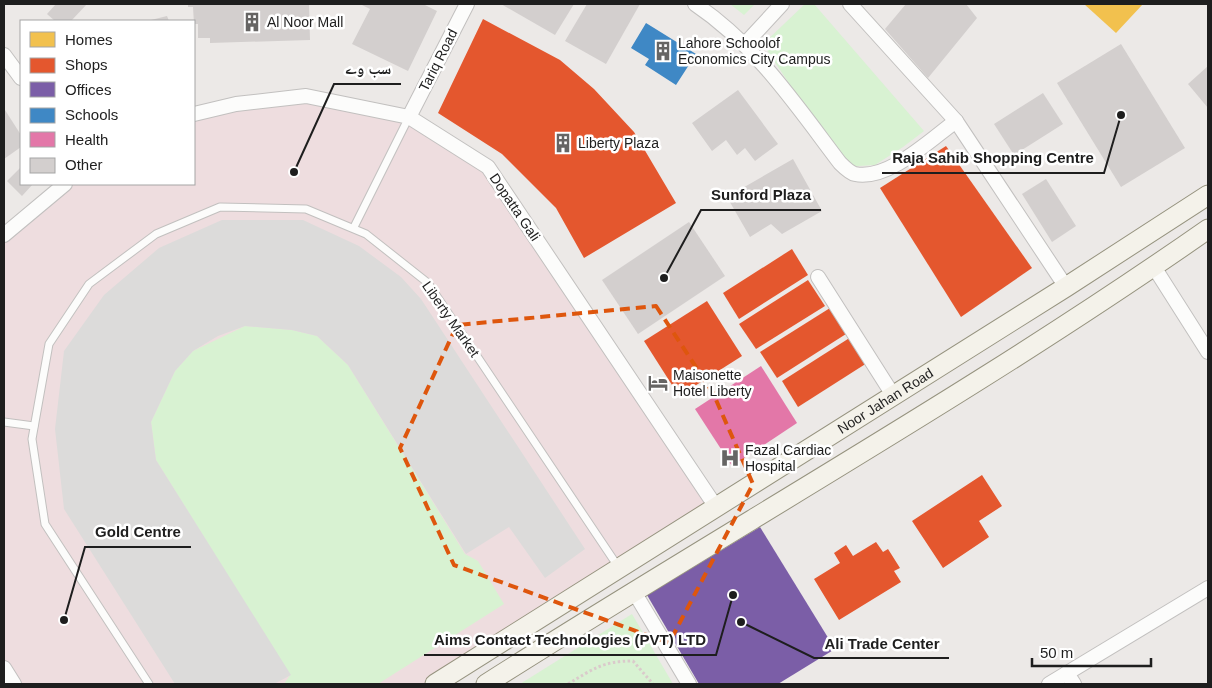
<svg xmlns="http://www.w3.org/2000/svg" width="1212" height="688" font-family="Arial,'Noto Naskh Arabic',sans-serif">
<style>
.commercial{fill:#eedddf}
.park{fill:#d8f2d2}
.parking{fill:#dcdbda}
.homes{fill:#f2c14e}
.shops{fill:#e4572e}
.offices{fill:#7b5ea7}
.schools{fill:#3f88c5}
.health{fill:#e377a8}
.building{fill:#d3cfce}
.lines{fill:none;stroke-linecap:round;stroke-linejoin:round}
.lane-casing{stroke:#c2c0bf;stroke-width:9}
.street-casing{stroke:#c2c0bf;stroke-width:16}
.secondary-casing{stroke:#96937f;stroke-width:21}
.path{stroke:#dacacb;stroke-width:3;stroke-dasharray:2.5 2.5;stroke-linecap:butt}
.lane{stroke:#fcfcfb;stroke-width:7}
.street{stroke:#fcfcfb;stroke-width:14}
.secondary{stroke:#f4f2ea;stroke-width:19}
.marked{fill:none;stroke:#de560d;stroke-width:4;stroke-dasharray:10 6;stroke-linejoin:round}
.labels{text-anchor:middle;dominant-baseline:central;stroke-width:5;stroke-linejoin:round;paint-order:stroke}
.poi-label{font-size:14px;fill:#1e1e1e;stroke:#fff;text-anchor:start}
.street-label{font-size:14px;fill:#1e1e1e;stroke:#fff}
.leader{fill:none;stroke:#1e1e1e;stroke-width:2}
.callout-dot{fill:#1e1e1e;stroke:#fff;stroke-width:2}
.callout-label{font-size:15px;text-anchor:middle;font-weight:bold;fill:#1e1e1e;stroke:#fff;stroke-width:5;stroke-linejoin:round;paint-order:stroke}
</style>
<rect width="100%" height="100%" fill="#ece9e7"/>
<!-- commercial -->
<path class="commercial" d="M306,96L409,117L488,167L712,505L430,684H14L4,668V236L70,184H194V114Z"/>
<!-- park -->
<g class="park">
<path d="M730,4H755L744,15Z"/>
<path d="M805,4H814L924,131L903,147L875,165L844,167L763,44Z"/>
<path d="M245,326L292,330L317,336L348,365L465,554L478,561L504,604L378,684H284L290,675L156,460L151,422L175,371L193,351Z"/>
<path d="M632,614L673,684H520Z"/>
</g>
<!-- parking -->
<path class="parking" d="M222,220H303L359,246L401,277L421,299L585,549L545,578L509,527L466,554L348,365L317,336L292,330L245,326L218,336L193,351L175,371L151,422L156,460L291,675L274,684H175L64,509L55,429L64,351L104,295L159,248Z"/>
<!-- homes -->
<path class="homes" d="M1084,4H1143L1116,33Z"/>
<!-- shops -->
<g class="shops">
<path d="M483,19L560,60L594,89L634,132L676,203L584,258L556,208L502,154L438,113Z"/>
<path d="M946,146L1032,268L961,317L880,188Z"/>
<path d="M792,249L808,275L739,319L723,293Z"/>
<path d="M808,280L825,306L756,349L739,324Z"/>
<path d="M707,301L742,356L679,396L644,341Z"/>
<path d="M830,308L846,334L777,378L760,352Z"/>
<path d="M851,337L867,363L798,407L782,381Z"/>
<path d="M982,475L1002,506L979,521L989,537L943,568L912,521Z"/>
<path d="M876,542L883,552L888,549L900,568L894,571L901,582L839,620L814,579L840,563L834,553L846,545L853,556Z"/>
</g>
<!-- offices -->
<path class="offices" d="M760,527L835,649L778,684H699L647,595Z"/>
<!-- schools -->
<path class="schools" d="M646,23L696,54L676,85L645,65L649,59L631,48Z"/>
<!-- health -->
<path class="health" d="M761,366L797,423L732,466L695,409Z"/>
<!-- building -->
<g class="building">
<path d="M56,4H87L71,21H55L47,14Z"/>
<path d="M188,4H309L310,40L210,43V38H198V24H194L193,7H188Z"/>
<path d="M360,4H423L437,11L408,71L352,44L370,9Z"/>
<path d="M501,4H574L555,35Z"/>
<path d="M587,4H640L606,64L565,41Z"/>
<path d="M906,4H966L977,18L928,78L885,29Z"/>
<path d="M167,16L169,21H147Z"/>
<path d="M1121,44L1185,148L1121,187L1057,83Z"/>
<path d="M1208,66V108L1188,84Z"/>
<path d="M738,90L778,144L755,161L745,148L737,155L726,140L712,151L692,123Z"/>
<path d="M1043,93L1063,124L1014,155L994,124Z"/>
<path d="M5,110L21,135V147L4,159Z"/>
<path d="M793,159L822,211L782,234L771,224L750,237L727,197Z"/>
<path d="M21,167V184H33L22,196L7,181Z"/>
<path d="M1046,179L1076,226L1052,242L1022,194Z"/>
<path d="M689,222L725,276L638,334L602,280Z"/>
</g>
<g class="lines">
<defs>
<g id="lane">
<path d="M354,227L409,117"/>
<path d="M4,422L34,426"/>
<path d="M149,684L45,524L32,439L49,344L89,284L156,234L220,207L306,209L366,234L428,283L619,568"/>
</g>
<g id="street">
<path d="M695,4C756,45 796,105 840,163C844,167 850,173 855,174C888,181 930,140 956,121"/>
<path d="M850,4L956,121L1066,287"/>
<path d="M745,44L782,4"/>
<path d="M4,55L21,78"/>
<path d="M194,114L236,104L306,96L409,117L488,167L716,507"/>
<path d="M409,117L467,4"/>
<path d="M4,235L65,184"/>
<path d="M1154,267L1208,352"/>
<path d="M818,277L893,395"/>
<path d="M633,590L689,684"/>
<path d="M4,668L14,684"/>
<path d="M1067,673L1074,684"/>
<path d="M1049,684L1208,588"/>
</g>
<g id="secondary">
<path id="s1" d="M435,684L1066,287L1208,195"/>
<path d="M486,684C726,531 975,392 1208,229"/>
</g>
</defs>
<!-- lane casing -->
<use href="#lane" class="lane-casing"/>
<!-- street casing -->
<use href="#street" class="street-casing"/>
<!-- secondary casing -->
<use href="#secondary" class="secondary-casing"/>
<!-- path -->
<path class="path" d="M568,684C593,669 603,661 633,661L653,684"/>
<!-- lane -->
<use href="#lane" class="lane"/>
<!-- street -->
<use href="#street" class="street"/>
<!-- secondary -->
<use href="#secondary" class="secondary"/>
</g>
<!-- marked area -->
<path class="marked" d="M656,306L713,393L753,484L669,643L454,565L400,448L457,325Z"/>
<!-- icons -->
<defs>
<symbol id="building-bare" viewBox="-9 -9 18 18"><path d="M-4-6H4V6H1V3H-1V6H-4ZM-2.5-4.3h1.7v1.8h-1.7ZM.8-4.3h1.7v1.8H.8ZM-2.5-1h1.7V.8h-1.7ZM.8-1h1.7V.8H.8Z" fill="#666564" stroke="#fff" stroke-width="2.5" paint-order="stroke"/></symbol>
<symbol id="hotel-bare" viewBox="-9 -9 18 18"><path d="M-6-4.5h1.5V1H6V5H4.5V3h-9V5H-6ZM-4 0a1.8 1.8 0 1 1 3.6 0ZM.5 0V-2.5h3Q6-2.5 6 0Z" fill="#666564" stroke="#fff" stroke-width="2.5" paint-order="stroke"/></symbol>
<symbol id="hospital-bare" viewBox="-9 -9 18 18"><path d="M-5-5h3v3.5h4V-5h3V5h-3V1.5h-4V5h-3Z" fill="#666564" stroke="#fff" stroke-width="2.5" paint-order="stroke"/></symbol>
</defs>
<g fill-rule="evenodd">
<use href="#building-bare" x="238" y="8" width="28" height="28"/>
<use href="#building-bare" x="649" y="37" width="28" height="28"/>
<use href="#building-bare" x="549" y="129" width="28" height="28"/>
<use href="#hotel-bare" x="644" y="369" width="28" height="28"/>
<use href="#hospital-bare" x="716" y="444" width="28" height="28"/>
</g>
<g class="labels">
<!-- poi labels -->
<g class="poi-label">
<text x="267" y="22">Al Noor Mall</text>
<text x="678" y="43">Lahore Schoolof<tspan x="678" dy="16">Economics City Campus</tspan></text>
<text x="578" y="143">Liberty Plaza</text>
<text x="673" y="375">Maisonette<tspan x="673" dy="16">Hotel Liberty</tspan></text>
<text x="745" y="450">Fazal Cardiac<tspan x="745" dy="16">Hospital</tspan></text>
</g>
<!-- street labels -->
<g class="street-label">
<text transform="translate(438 60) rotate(-63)">Tariq Road</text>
<text transform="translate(515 207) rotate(56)">Dopatta Gali</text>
<text transform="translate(451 319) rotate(55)">Liberty Market</text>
<text stroke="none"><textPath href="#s1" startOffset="532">Noor Jahan Road</textPath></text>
</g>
</g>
<!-- callouts -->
<path class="leader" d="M294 172L334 84H401M1121 115L1104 173H882M664 278L701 210H821M64 620L85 547H191M733 595L716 655H424M741 622L814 658H949"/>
<g class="callout-dot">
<circle cx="294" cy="172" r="5"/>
<circle cx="1121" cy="115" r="5"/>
<circle cx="664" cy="278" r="5"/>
<circle cx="64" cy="620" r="5"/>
<circle cx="733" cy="595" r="5"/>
<circle cx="741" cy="622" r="5"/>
</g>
<g class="callout-label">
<text x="368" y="74">سب وے</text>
<text x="993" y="163">Raja Sahib Shopping Centre</text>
<text x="761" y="200">Sunford Plaza</text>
<text x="138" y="537">Gold Centre</text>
<text x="570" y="645">Aims Contact Technologies (PVT) LTD</text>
<text x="882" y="649">Ali Trade Center</text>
</g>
<!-- border -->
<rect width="1212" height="688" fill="none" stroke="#1e1e1e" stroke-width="10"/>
<!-- legend -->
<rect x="20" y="20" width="175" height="165" fill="#ffffff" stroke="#a5a5a5"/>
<rect x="30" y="32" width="25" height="15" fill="#f2c14e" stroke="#a5a5a5"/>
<text x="65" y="45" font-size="15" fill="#1e1e1e">Homes</text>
<rect x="30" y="58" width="25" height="15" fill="#e4572e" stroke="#a5a5a5"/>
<text x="65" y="70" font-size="15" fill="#1e1e1e">Shops</text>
<rect x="30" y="82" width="25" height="15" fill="#7b5ea7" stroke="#a5a5a5"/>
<text x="65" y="95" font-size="15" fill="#1e1e1e">Offices</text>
<rect x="30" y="108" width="25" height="15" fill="#3f88c5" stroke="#a5a5a5"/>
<text x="65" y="120" font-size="15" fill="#1e1e1e">Schools</text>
<rect x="30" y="132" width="25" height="15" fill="#e377a8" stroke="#a5a5a5"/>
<text x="65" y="145" font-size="15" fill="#1e1e1e">Health</text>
<rect x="30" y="158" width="25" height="15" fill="#d3cfce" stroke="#a5a5a5"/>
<text x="65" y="170" font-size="15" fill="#1e1e1e">Other</text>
<!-- scale -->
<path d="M1032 658v8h119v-8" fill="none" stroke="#1e1e1e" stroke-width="2.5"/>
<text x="1040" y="658" font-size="15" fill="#1e1e1e" stroke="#ffffff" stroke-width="4" paint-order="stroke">50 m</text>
</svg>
